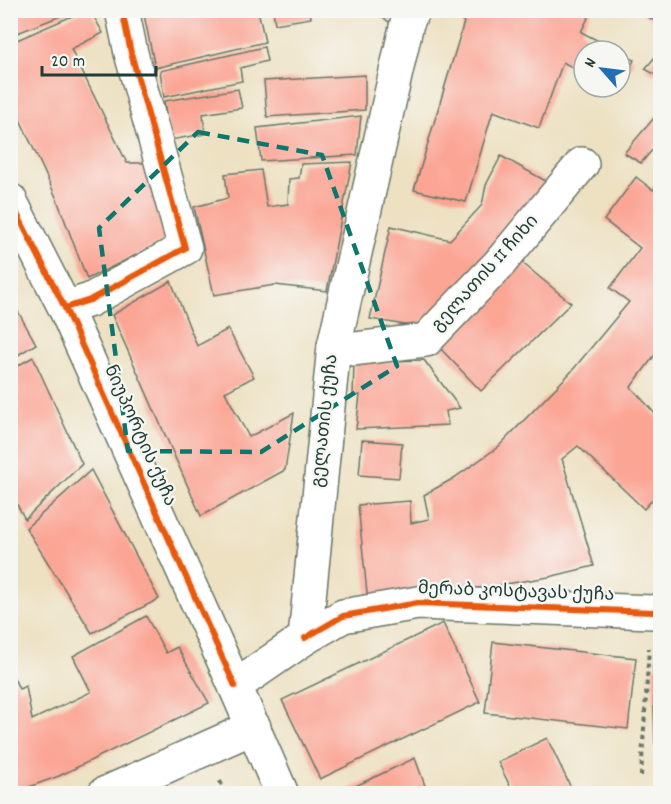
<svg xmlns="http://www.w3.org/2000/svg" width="671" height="804" font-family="Dekko,'Noto Sans Georgian',sans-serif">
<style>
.building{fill:#fba695}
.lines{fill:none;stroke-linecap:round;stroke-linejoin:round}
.minor-casing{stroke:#677666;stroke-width:36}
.major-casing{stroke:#677666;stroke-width:36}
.path{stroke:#677666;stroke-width:4;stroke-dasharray:4.5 4.5;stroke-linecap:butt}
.minor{stroke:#fff;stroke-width:33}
.major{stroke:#fff;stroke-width:33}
.cycleway-casing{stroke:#f6f6f2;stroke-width:10}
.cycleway{stroke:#e8590c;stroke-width:6}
.marked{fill:none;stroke:#0f766e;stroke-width:4.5;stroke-dasharray:12 8;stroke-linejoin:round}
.labels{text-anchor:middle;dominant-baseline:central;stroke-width:4.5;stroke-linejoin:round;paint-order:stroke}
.street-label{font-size:18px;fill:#1f3d34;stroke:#f6f6f2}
</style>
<rect width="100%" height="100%" fill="#f6f6f2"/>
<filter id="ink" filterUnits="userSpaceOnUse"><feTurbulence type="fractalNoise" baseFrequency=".0167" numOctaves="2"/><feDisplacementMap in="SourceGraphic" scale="12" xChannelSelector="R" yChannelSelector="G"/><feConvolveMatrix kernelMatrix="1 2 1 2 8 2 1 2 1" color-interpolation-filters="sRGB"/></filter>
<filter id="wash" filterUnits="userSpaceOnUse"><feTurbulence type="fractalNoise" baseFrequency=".008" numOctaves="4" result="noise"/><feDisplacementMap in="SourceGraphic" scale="24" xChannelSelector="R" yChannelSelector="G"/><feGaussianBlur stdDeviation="1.35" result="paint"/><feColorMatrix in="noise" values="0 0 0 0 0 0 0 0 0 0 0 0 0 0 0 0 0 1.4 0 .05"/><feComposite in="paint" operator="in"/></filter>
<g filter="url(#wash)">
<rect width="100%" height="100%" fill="#ede1c2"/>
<g id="blocks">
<!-- building -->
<g class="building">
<path d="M20,10H73V11L10,36V15Z"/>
<path d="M86,10H90L103,33L71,49L127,163H146L167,240L87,279L56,197L10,98V43Z"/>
<path d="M143,10H258L265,42L155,68Z"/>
<path d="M273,10H310L311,18L275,24Z"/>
<path d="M374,10H395L390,23Z"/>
<path d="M462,10H592L581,32L618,51H584V74L563,62L539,128L493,111L466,202L414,190L464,22L458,18Z"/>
<path d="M636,10H660V24Z"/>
<path d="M264,47L267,61L240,68L242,81L164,97L160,71Z"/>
<path d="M660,51V77L645,69Z"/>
<path d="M620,52L634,60L620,87Z"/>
<path d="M365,75V110L267,117L264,81Z"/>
<path d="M238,89L242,108L203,114L205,134L170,140L164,101Z"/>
<path d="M660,111V141L641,163L624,153Z"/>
<path d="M361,116L357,155L261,161L257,128Z"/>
<path d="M501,156L551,184L423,328L370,319L391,226L450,240L482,205L486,185Z"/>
<path d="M352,162L327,291L275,285L214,295L194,207L228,198L225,174L261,170L267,207L288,204L289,179L299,178L301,164Z"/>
<path d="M636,177L653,190L660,181V348L631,387L658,417L660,415V491L644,509L578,446L562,459L594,566L549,577L500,585L368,603L358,505L410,501L411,523L429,519L424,495L454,478L498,447L571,372L629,302L610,288L640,248L604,220Z"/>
<path d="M520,261L571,303L481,391L438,346Z"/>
<path d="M171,281L197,346L228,329L254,377L225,392L249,437L294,413L285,470L201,516L112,315Z"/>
<path d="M10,297L36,344L10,360Z"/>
<path d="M33,357L82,464L25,519L10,492V370Z"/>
<path d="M424,360L460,408L446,411L448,425L356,429L360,395L353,396L354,362Z"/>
<path d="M362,440L402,443L399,478L359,475Z"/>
<path d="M91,470L159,599L92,633L26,528Z"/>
<path d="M146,616L166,653L177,647L209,703L59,776L10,794V669L19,689L26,686L32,720L91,692L73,656Z"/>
<path d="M443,623L480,702L320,779L282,700Z"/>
<path d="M493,642L636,658L628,729L485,713Z"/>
<path d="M653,667H660V744H655Z"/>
<path d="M547,738L574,794H514L498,762Z"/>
<path d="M415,758L428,794H346L345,791Z"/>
</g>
</g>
</g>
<g filter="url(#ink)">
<use href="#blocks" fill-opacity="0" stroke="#677666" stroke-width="1.5"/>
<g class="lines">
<defs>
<g id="minor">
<path d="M10,200L65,308L235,686"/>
<path d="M65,308L90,300L185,248L131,53L122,10"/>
<path d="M334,346L354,349L426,340L498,265L582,164"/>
<path d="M305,638L343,616L418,603L653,612L660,610"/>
<path d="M104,794L254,727"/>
</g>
<path id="major" d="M282,794L235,686L305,638L334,346L407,23L413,10"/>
</defs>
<!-- minor casing -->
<use href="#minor" class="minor-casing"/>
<!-- major casing -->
<use href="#major" class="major-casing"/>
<!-- path -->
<g class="path">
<path d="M641,776L649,648"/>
<path d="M220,781L226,794"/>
</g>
<!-- minor -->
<use href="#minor" class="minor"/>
<!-- major -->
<use href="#major" class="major"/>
<defs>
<g id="cycleway">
<path d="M10,200L65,308L235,686"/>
<path d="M65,308L90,300L185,248L131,53L122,10"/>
<path d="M305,638L343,616L418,603L653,612L660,610"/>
</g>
</defs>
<!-- cycleway casing -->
<use href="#cycleway" class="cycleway-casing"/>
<!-- cycleway -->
<use href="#cycleway" class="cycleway"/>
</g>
</g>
<!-- marked area -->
<path class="marked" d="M198,132L322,155L397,366L261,452L128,451L99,228Z"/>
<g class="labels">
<!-- street labels -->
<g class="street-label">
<text transform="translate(486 274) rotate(-48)">გელათის II ჩიხი</text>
<text transform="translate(326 421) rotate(-84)">გელათის ქუჩა</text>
<text transform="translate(139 436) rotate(66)">ნიუპორტის ქუჩა</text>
<text transform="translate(516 593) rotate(2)">მერაბ კოსტავას ქუჩა</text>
</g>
</g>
<!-- margin -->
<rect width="671" height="804" fill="none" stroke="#f6f6f2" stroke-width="36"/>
<!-- north arrow -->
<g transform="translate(602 69) rotate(298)"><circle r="28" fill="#f6f6f2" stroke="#a0aca6" stroke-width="1.5"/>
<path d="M0-4.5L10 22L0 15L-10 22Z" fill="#1f6fb2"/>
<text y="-9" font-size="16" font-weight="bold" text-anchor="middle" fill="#1f3d34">N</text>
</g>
<!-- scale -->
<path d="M42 66v9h114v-9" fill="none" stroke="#1f3d34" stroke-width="3"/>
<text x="51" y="66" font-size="18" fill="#1f3d34" stroke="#f6f6f2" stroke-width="4.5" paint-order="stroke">20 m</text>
</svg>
